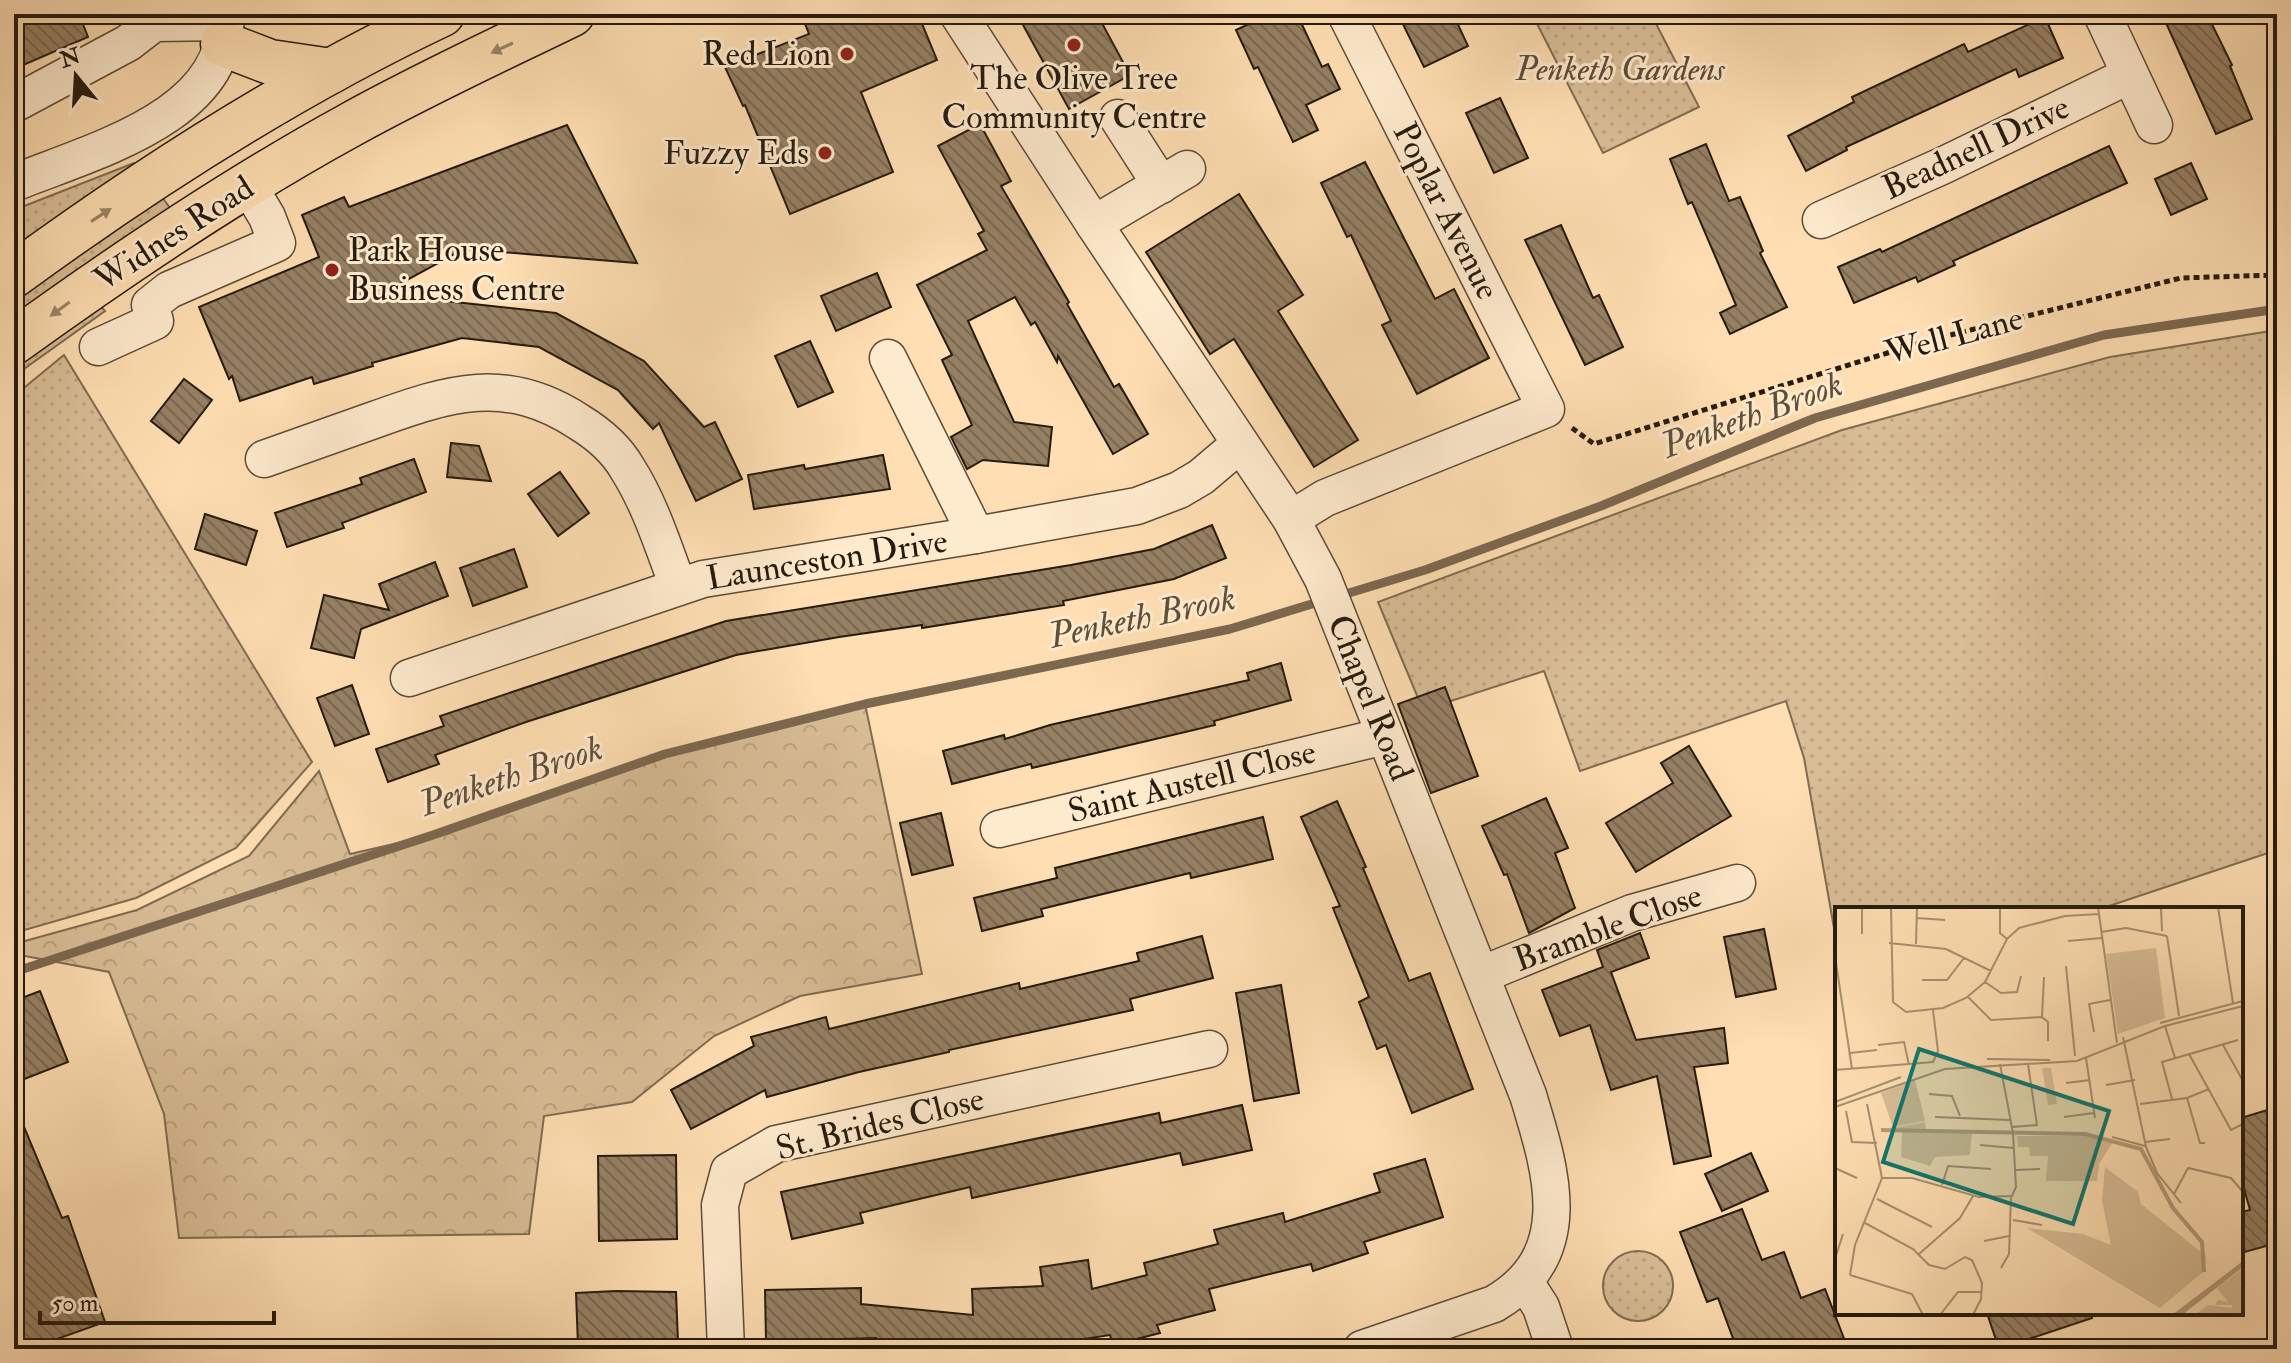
<svg xmlns="http://www.w3.org/2000/svg" width="2291" height="1363" font-family="'IM FELL Double Pica',serif">
<style>
.grass{fill:url(#grass-dots);stroke:#806c52;stroke-width:2}
.forest{fill:url(#forest-crowns);stroke:#806c52;stroke-width:2}
.lines{fill:none;stroke-linecap:round;stroke-linejoin:round}
.stream{stroke:#7c6850;stroke-width:9}
.building{fill:url(#building-back-hatch);stroke:#261b0f;stroke-width:2}
.minor-casing{stroke:#5c4c38;stroke-width:39}
.major-casing{stroke:#261b0f;stroke-width:47}
.path{stroke:#261b0f;stroke-width:5;stroke-dasharray:6 4;stroke-linecap:butt}
.minor{stroke:#feeacd;stroke-width:36}
.major{stroke:#fedeb2;stroke-width:44}
.oneway{fill:#9d8669}
.poi-dot{fill:#8f2418;stroke:#feeacd;stroke-width:3}
.labels{text-anchor:middle;dominant-baseline:central;stroke-width:6;stroke-linejoin:round;paint-order:stroke}
.poi-label{font-size:34px;fill:#261b0f;stroke:#feeacd;text-anchor:end}
.park-label{font-size:34px;font-style:italic;fill:#5c4c38;stroke:#feeacd}
.street-label{font-size:34px;fill:#261b0f;stroke:#feeacd}
.water-label{font-size:36px;font-style:italic;fill:#5f4f3a;stroke:#feeacd}
.inset-river{fill:none;stroke:#b59c7b;stroke-width:4}
.inset-road{fill:none;stroke:#a89071;stroke-width:2}
.view{fill:#0f766e;fill-opacity:0.15;stroke:#0f766e;stroke-width:4}
.inset-edge{fill:none;stroke:#261b0f;stroke-width:4}
</style>
<defs>
<pattern id="grass-dots" width="8" height="8" patternUnits="userSpaceOnUse" patternTransform="scale(2)"><rect width="8" height="8" fill="#d9bd96"/><path d="M2 2h.1M6 6h.1" fill="none" stroke="#baa280" stroke-width="1.8" stroke-linecap="round"/></pattern>
<pattern id="forest-crowns" width="20" height="18" patternUnits="userSpaceOnUse" patternTransform="scale(2)"><rect width="20" height="18" fill="#d9bd96"/><path d="M2 6a3 3 0 1 1 6 0M12 15a3 3 0 1 1 6 0" fill="none" stroke="#baa280"/></pattern>
<pattern id="building-back-hatch" width="6" height="6" patternUnits="userSpaceOnUse" patternTransform="scale(2)"><rect width="6" height="6" fill="#968064"/><path d="M-1 5l2 2M0 0l6 6M5-1l2 2" fill="none" stroke="#7a6851"/></pattern>
</defs>
<rect width="100%" height="100%" fill="#fedeb2"/>
<filter id="stains"><feTurbulence type="fractalNoise" baseFrequency=".0025" numOctaves="4"/><feColorMatrix values="0 0 0 0 .2 0 0 0 0 .09 0 0 0 0 .02 0 0 0 .5 -.17"/></filter>
<radialGradient id="worn" r=".72"><stop offset=".6" stop-color="#630" stop-opacity="0"/><stop offset="1" stop-color="#630" stop-opacity=".3"/></radialGradient>
<!-- grass -->
<g class="grass">
<path d="M1532,14H1651L1699,107L1603,153Z"/>
<path d="M134,163L137,168L14,251V210Z"/>
<path d="M160,194L172,211L14,321V294Z"/>
<path d="M99,304L105,311L14,376V363Z"/>
<path d="M2277,330V850L2100,909H1837V945L1804,758L1786,701L1580,771L1544,671L1423,710L1378,602L1842,430L2110,357Z"/>
<path d="M64,355L312,762L236,848L136,898L14,933V396Z"/>
<circle cx="1638" cy="1286" r="35"/>
</g>
<!-- forest -->
<path class="forest" d="M865,704L922,974L800,996L714,1036L632,1102L544,1116L529,1234L179,1238L164,1114L109,972L14,954V944L137,910L249,856L319,771L350,854L433,835L665,754Z"/>
<g class="lines">
<!-- stream -->
<g class="stream">
<path d="M1339,596L1425,570L1601,506L1815,418L2104,335L2277,309"/>
<path d="M14,972L433,835L665,754L865,704L1230,629L1325,600"/>
</g>
</g>
<!-- building -->
<g class="building">
<path d="M14,14H79L88,37L14,69Z"/>
<path d="M801,14H918L937,60L861,92L893,172L790,214L745,105L743,106L725,67L809,34Z"/>
<path d="M1017,14H1097L1130,75L1069,109Z"/>
<path d="M1270,14H1297L1322,67L1328,64L1340,89L1306,105L1318,130L1293,142L1258,67L1254,69L1236,30Z"/>
<path d="M1398,14H1453L1468,46L1424,67Z"/>
<path d="M2162,14H2207L2232,65L2230,66L2252,119L2216,134Z"/>
<path d="M2045,17L2063,58L2019,77L2016,69L1846,147L1847,150L1806,171L1788,136L1854,102L1852,97L1964,44L1968,52Z"/>
<path d="M1500,98L1528,158L1494,173L1466,113Z"/>
<path d="M980,124L1011,181L1001,186L1069,302L1067,304L1114,387L1119,384L1148,434L1113,454L1058,356L1057,362L1035,322L1031,325L1015,297L968,321L1014,422L1052,427L1048,466L983,460L967,469L951,437L972,425L942,360L952,355L917,285L987,250L978,234L984,231L938,146Z"/>
<path d="M567,125L637,263L464,249L381,294L556,313L644,361L704,427L715,422L742,479L696,501L659,423L653,429L618,390L539,347L462,338L372,363L373,366L314,384L312,377L240,401L232,376L229,379L199,307L319,257L302,215L344,197L349,207Z"/>
<path d="M1706,144L1729,201L1740,197L1763,251L1760,253L1787,307L1730,334L1720,313L1736,305L1692,202L1688,204L1670,159Z"/>
<path d="M2109,146L2127,183L1953,261L1955,265L1918,282L1916,277L1854,303L1838,267L1880,249L1882,252Z"/>
<path d="M1365,162L1435,299L1454,289L1489,358L1417,394L1382,325L1391,321L1351,235L1347,237L1321,183Z"/>
<path d="M2191,163L2207,199L2171,215L2155,179Z"/>
<path d="M1239,194L1303,295L1278,311L1358,440L1314,467L1234,339L1210,354L1146,252Z"/>
<path d="M1561,225L1593,298L1599,295L1623,347L1585,365L1525,240Z"/>
<path d="M877,273L891,307L836,331L821,296Z"/>
<path d="M810,341L833,392L798,407L775,356Z"/>
<path d="M184,379L212,400L179,443L151,421Z"/>
<path d="M451,443L479,446L491,481L447,477Z"/>
<path d="M883,455L890,489L754,509L748,475L804,465L805,469Z"/>
<path d="M414,459L426,492L342,523L344,528L287,547L275,513L362,484L360,478Z"/>
<path d="M560,472L589,513L558,536L528,494Z"/>
<path d="M205,514L257,531L246,565L195,549Z"/>
<path d="M1212,525L1226,558L1174,579L1063,601L1064,605L922,628V625L839,637L736,655L526,722L435,755L439,764L388,782L376,749L444,726L440,716L726,621L1071,565L1154,549Z"/>
<path d="M514,549L527,587L473,606L460,568Z"/>
<path d="M435,562L448,596L361,629L354,658L311,648L324,595L389,610L379,584Z"/>
<path d="M1281,663L1291,700L1214,721L1215,725L1032,768L1031,764L952,784L943,751L1004,735L1005,739L1050,725L1249,680L1247,673Z"/>
<path d="M352,685L369,734L335,746L317,698Z"/>
<path d="M1445,687L1478,776L1431,793L1398,704Z"/>
<path d="M1689,746L1731,816L1636,872L1606,823L1673,783L1661,763Z"/>
<path d="M1546,798L1568,848L1555,853L1575,908L1529,933L1507,874L1504,875L1482,826Z"/>
<path d="M1337,801L1366,867L1363,868L1409,981L1430,973L1473,1089L1412,1113L1386,1045L1377,1049L1359,1002L1369,997L1333,908L1340,906L1301,817Z"/>
<path d="M941,813L953,865L912,875L900,823Z"/>
<path d="M1263,817L1273,859L1191,878L1190,873L1041,909L1043,916L982,931L974,898L1057,878L1055,868Z"/>
<path d="M1764,929L1776,989L1736,997L1724,937Z"/>
<path d="M1640,933L1649,958L1611,972L1636,1040L1724,1028L1728,1063L1694,1067L1711,1156L1674,1164L1657,1076L1611,1090L1590,1025L1560,1036L1542,990L1603,967L1597,950Z"/>
<path d="M1202,936L1213,978L1130,999L1133,1010L949,1050V1052L859,1072L767,1097L765,1090L691,1129L671,1090L754,1046L751,1037L826,1017L829,1029L1019,983L1020,989L1139,961L1137,953Z"/>
<path d="M1281,985L1299,1093L1254,1101L1236,993Z"/>
<path d="M40,991L68,1062L14,1083V1001Z"/>
<path d="M14,1103L62,1218L68,1216L105,1322L29,1349H14Z"/>
<path d="M1242,1105L1252,1150L1183,1165L1180,1153L972,1198L970,1187L860,1213L863,1223L792,1239L781,1192L1159,1113L1161,1123Z"/>
<path d="M2277,1107V1243L2241,1253V1212L2250,1210L2241,1178V1118Z"/>
<path d="M1751,1153L1768,1191L1722,1211L1705,1174Z"/>
<path d="M676,1155L677,1239L599,1241L598,1156Z"/>
<path d="M1425,1159L1443,1217L1364,1242L1368,1253L1313,1271L1311,1264L1209,1289L1215,1310L1157,1325L1160,1333L1113,1345L1110,1335L1043,1345V1349H875L876,1338L766,1341L765,1290L861,1288V1304L973,1315L972,1289L1043,1286L1040,1267L1088,1260L1092,1289L1147,1275L1144,1263L1218,1244L1214,1230L1283,1213L1285,1222L1380,1192L1374,1174Z"/>
<path d="M1742,1209L1762,1260L1784,1252L1801,1298L1825,1289L1848,1349H1737L1718,1298L1707,1302L1680,1232Z"/>
<path d="M616,1291L676,1292L678,1342L578,1346L576,1293Z"/>
<path d="M1987,1313H2092V1318L1999,1349Z"/>
</g>
<g class="lines">
<defs>
<g id="minor">
<path d="M958,14L1094,224L1291,519L1323,579L1528,1095C1551,1171 1579,1255 1494,1304L1362,1349"/>
<path d="M2102,14L2154,125"/>
<path d="M14,104L128,43L154,23L226,22"/>
<path d="M1118,118L1161,185"/>
<path d="M14,183C89,152 231,117 225,14"/>
<path d="M1821,220L1942,166L2130,75"/>
<path d="M1094,224L1187,169"/>
<path d="M98,347L155,321L150,305L169,290L277,243L267,217L248,185"/>
<path d="M888,358L976,535"/>
<path d="M264,459C301,446 337,433 374,420C449,393 506,374 579,422C597,433 616,449 627,468C650,504 663,546 678,586"/>
<path d="M1291,519L1325,498L1546,409L1346,14"/>
<path d="M409,678L703,579L976,535L1137,506L1179,490L1201,477L1240,444"/>
<path d="M999,829L1385,736"/>
<path d="M1481,975L1632,913L1737,883"/>
<path d="M1525,1282L1541,1307L1555,1349"/>
<path d="M726,1349L720,1205L729,1171L776,1144L1209,1049"/>
</g>
<g id="major">
<path d="M223,44L270,62L331,71"/>
<path d="M14,275C148,177 292,85 442,14"/>
<path d="M14,342C122,264 233,189 350,125C422,85 498,50 572,14"/>
</g>
</defs>
<!-- minor casing -->
<use href="#minor" class="minor-casing"/>
<!-- major casing -->
<use href="#major" class="major-casing"/>
<!-- path -->
<path class="path" d="M1572,428L1594,444L1926,341L2181,278L2277,275"/>
<!-- minor -->
<use href="#minor" class="minor"/>
<!-- major -->
<use href="#major" class="major"/>
</g>
<!-- one-way arrows -->
<defs><path id="oneway-solid" d="M-6-.8H1V-3.2L6.5 0L1 3.2V.8H-6Z" transform="scale(2)"/></defs>
<g class="oneway">
<use href="#oneway-solid" transform="translate(502 48) rotate(155)"/>
<use href="#oneway-solid" transform="translate(101 215) rotate(-33)"/>
<use href="#oneway-solid" transform="translate(60 309) rotate(144)"/>
</g>
<!-- markers -->
<g class="poi-dot">
<circle cx="1074" cy="45" r="8"/>
<circle cx="847" cy="54" r="8"/>
<circle cx="825" cy="153" r="8"/>
<circle cx="332" cy="270" r="8"/>
</g>
<g class="labels">
<!-- poi labels -->
<g class="poi-label">
<text x="831" y="54">Red Lion</text>
<text x="1074" y="78" text-anchor="middle">The Olive Tree<tspan x="1074" dy="39">Community Centre</tspan></text>
<text x="809" y="153">Fuzzy Eds</text>
<text x="348" y="250" text-anchor="start">Park House<tspan x="348" dy="39">Business Centre</tspan></text>
</g>
<!-- park labels -->
<g class="park-label">
<text x="1620" y="69">Penketh Gardens</text>
</g>
<!-- street labels -->
<g class="street-label">
<text transform="translate(1976 148) rotate(-25)">Beadnell Drive</text>
<text transform="translate(1446 211) rotate(63)">Poplar Avenue</text>
<text transform="translate(174 234) rotate(-33)">Widnes Road</text>
<text transform="translate(1954 336) rotate(-15)">Well Lane</text>
<text transform="translate(827 560) rotate(-9)">Launceston Drive</text>
<text transform="translate(1370 698) rotate(68)">Chapel Road</text>
<text transform="translate(1192 782) rotate(-14)">Saint Austell Close</text>
<text transform="translate(1608 928) rotate(-20)">Bramble Close</text>
<text transform="translate(880 1124) rotate(-14)">St. Brides Close</text>
</g>
<!-- water labels -->
<g class="water-label">
<text transform="translate(1752 415) rotate(-20)">Penketh Brook</text>
<text transform="translate(1142 617) rotate(-12)">Penketh Brook</text>
<text transform="translate(511 776) rotate(-18)">Penketh Brook</text>
</g>
</g>
<!-- overview -->
<g transform="translate(1835 907)">
<rect width="408" height="408" fill="#fedeb2"/>
<path d="M321,41L330,111L283,127L271,47ZM207,161H216L222,197L213,198ZM80,173L90,214L58,220L46,186ZM182,229H250L278,235L264,257L262,274H211L213,249H195L194,240H183ZM270,260L303,285L306,297L371,349L369,364L325,401L192,321L248,327L276,338L267,294ZM408,377V408H360L373,398L397,401L402,379Z" fill="#d9bd96"/>
<path d="M90,215L91,223L137,224L135,248L100,250L95,259L66,250L67,226L58,221ZM408,361L402,398H380L383,393L393,395L382,381Z" fill="#d9bd96"/>
<path d="M408,354V360L347,408H337Z" fill="#b59c7b"/>
<path class="inset-river" d="M46,223L250,227L306,242L338,301L367,335L369,365"/>
<path class="inset-road" d="M27,0V27M56,0L58,95L71,105L108,101L131,91L150,75L172,32L184,21L230,9L264,7M165,0V26L172,32M263,0L282,136M326,0L327,24M383,0L398,96M82,11L110,13M266,25L291,21L332,29M332,29L344,109M233,34L267,31M54,36L111,42L156,64M81,37L82,0M0,49L17,162M231,59L240,149M209,70L207,110L213,115V134M87,73H112L129,51M150,75L166,86L182,85L186,69M133,90L156,113L207,110M325,116L408,94M330,119L340,151M259,125L254,97L275,93M288,130L311,240L322,266L346,296M43,138L69,135L74,158M388,138L408,174M15,146L42,143M354,147L396,223L408,217M251,151L260,211M152,152L215,153M0,163L98,155L103,144L98,103M231,176L255,173M271,178L300,173M94,187L117,189L125,209M352,191L365,236H370M337,192L327,155L403,133M0,195L66,170M305,197L352,191L374,182M0,200L110,162L242,154L330,119L408,99M11,204L17,235L42,236M100,210L175,213M229,210L259,206M177,220L202,218L193,157M277,230L310,239M310,235L335,232M145,238L178,241M0,261L22,271M181,263L205,262M47,271H77L144,290L177,289L181,280L178,226L165,157M107,278L113,259L156,262M339,287L353,261L396,271L408,285M42,292L97,320M178,313L207,318M30,316L78,342L94,358L110,362L130,350L137,353L147,376L146,392L138,408M149,334L174,329M84,347L125,311L138,289M0,352L8,327M166,361L174,347L176,290M15,368L20,338L47,271L32,197M15,368L77,387L88,408M105,408L123,385H147"/>
<path class="view" d="M84,142L274,204L238,317L48,255Z"/>
<rect width="408" height="408" class="inset-edge"/>
</g>
<!-- margin -->
<rect width="2291" height="1363" fill="none" stroke="#fedeb2" stroke-width="48"/>
<rect x="16" y="16" width="2259" height="1331" fill="none" stroke="#261b0f" stroke-width="4"/>
<rect x="24" y="24" width="2243" height="1315" fill="none" stroke="#261b0f" stroke-width="2"/>
<!-- north arrow -->
<g transform="translate(76 76) rotate(342)" stroke="#feeacd" stroke-width="6" paint-order="stroke">
<path d="M0-6L14 30L0 20L-14 30Z" fill="#261b0f"/>
<text y="-12" font-size="22" font-weight="bold" text-anchor="middle" fill="#261b0f">N</text>
</g>
<!-- scale -->
<path d="M40 1311v12h234v-12" fill="none" stroke="#261b0f" stroke-width="4"/>
<text x="52" y="1311" font-size="24" fill="#261b0f" stroke="#feeacd" stroke-width="6" paint-order="stroke">50 m</text>
<rect width="100%" height="100%" filter="url(#stains)"/>
<rect width="100%" height="100%" fill="url(#worn)"/>
</svg>
